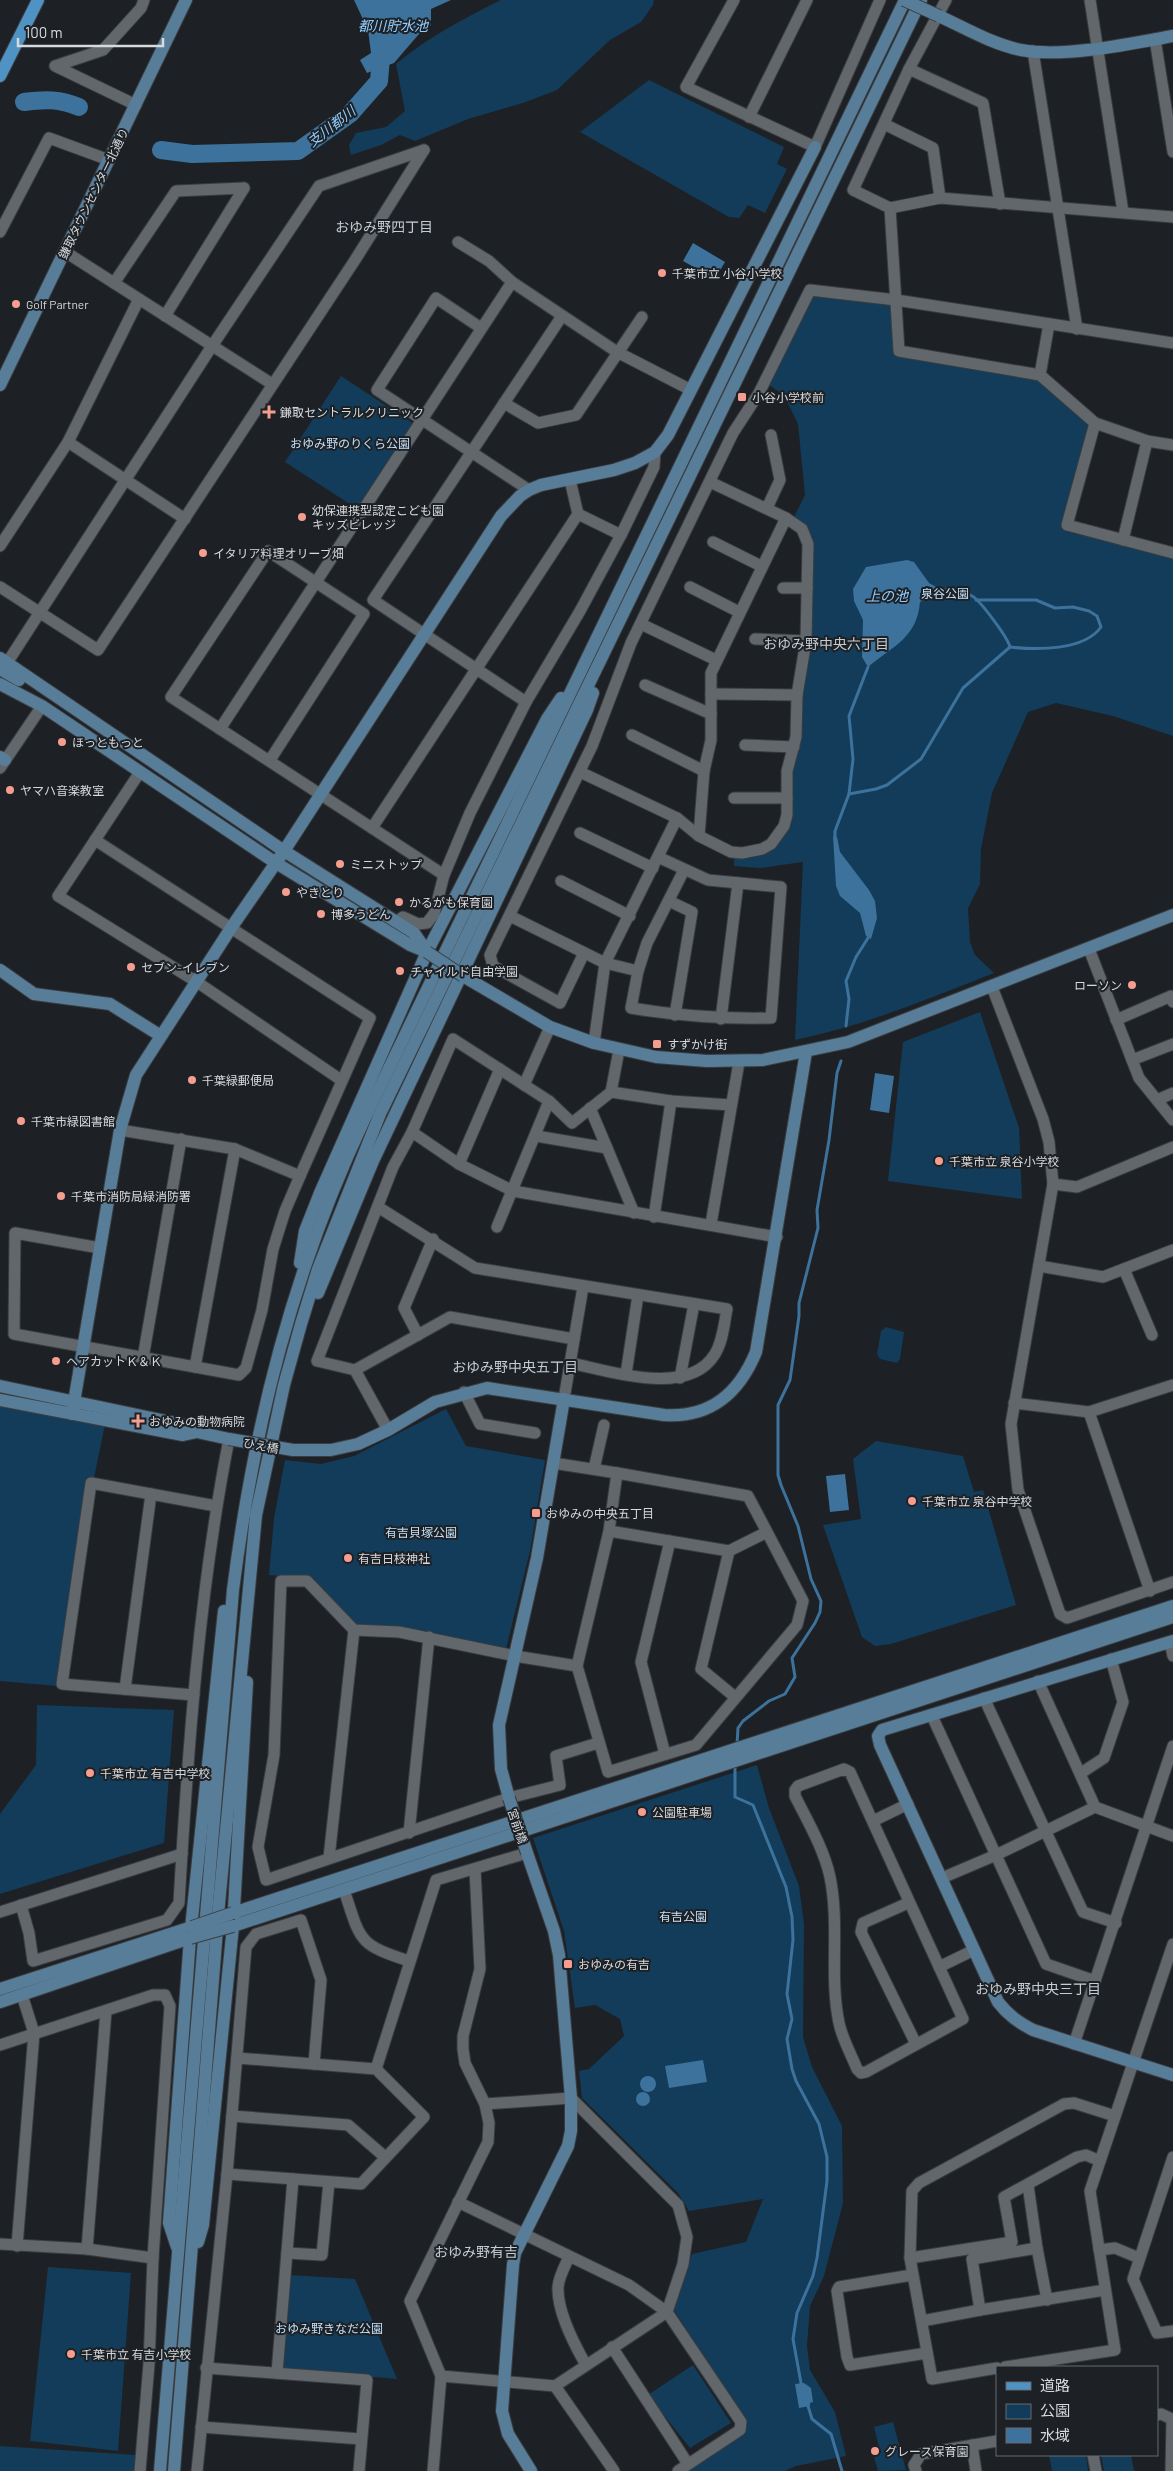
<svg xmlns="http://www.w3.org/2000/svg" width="1173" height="2471" font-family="Barlow,'Noto Sans JP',sans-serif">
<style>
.green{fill:#123c59}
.water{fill:#3c729b}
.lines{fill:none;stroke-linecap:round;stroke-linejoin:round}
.stream{stroke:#3c729b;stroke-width:3}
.river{stroke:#3c729b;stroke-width:18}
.street-casing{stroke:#393d40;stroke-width:13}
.secondary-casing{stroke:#393d40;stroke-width:14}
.primary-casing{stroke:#393d40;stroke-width:14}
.street{stroke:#62676c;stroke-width:11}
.secondary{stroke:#587d98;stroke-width:12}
.primary{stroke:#4f93c4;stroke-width:12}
.secondary-bridge-casing{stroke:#393d40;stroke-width:14;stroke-linecap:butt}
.secondary-bridge{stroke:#587d98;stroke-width:12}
.poi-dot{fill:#f59d8f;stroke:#1d2125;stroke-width:2}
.labels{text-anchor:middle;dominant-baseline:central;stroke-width:4;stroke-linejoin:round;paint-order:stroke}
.street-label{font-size:12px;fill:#d7dadd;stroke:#1d2125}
.poi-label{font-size:12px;fill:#d7dadd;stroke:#1d2125;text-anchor:start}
.park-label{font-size:12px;fill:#c2e0f9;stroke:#1d2125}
.water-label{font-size:14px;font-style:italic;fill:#90cdfe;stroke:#1d2125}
.neighbourhood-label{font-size:14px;fill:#c6ccd2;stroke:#1d2125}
</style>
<rect width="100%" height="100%" fill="#1d2125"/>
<!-- green -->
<g class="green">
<path d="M501,0H654L653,5L641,22L610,40L557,90L523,103L468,119L415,141L400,135L381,145L351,155L349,145L356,133L386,127L405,111L396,64C428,37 463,19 501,0Z"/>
<path d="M649,80L784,147L777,164L787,169L765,213L748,205L739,218L729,217L580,132Z"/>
<path d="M813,296L891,303L894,354L1034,376L1089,422L1062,526L1173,556V736L1113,716L1056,703L1028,712L992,793L981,849L980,884L968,908L970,942L975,955L994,973C928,999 864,1026 795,1040L803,862L760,868L734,866V857L750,858L767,852L776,843L790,774L802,734L801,691L811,650L812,545L794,517L805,495L798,424L784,395L769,385Z"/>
<path d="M341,376L414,424L359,510L285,462Z"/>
<path d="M980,1012L1019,1128L1022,1199L888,1181L903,1042Z"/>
<path d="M886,1327L904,1332L900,1359L897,1363L880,1359L877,1354L881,1331Z"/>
<path d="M0,1404L105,1424L94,1478L89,1477L57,1686L0,1681Z"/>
<path d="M446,1409L466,1446L545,1460L530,1551L506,1649L408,1628L353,1626L309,1578L269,1575L274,1518L285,1460L321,1464L354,1456Z"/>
<path d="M876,1441L963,1456L974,1492L983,1490L1016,1605L891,1644L875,1646L862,1637L823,1525L861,1519L853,1459Z"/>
<path d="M37,1705L174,1710L164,1843L0,1894V1814L36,1765Z"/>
<path d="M757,1765L769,1808L799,1886L804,1924L803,2037L812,2067L842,2126L843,2203L824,2276L810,2306L807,2346L810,2370L835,2412L846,2456L796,2466L785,2471H688L745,2420L674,2310L692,2254L746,2242L763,2199L689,2211L678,2193L582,2098L579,2071L589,2069L624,2036L620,2019L595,2005L575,2008L564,1931L533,1838Z"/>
<path d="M48,2267L131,2273L118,2451L30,2441Z"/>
<path d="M289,2275L355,2279L397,2379L281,2369Z"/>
<path d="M693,2365L731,2423L690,2448L648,2395Z"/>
<path d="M893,2422L906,2470L878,2471L873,2453L880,2451L874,2427Z"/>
<path d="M0,2446L136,2455L135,2471H0Z"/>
<path d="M1049,2455H1086L1088,2471H1052Z"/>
<path d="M1101,2455H1131L1134,2471H1104Z"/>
</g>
<!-- water -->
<g class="water">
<path d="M354,0H451L431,9V25L419,34L394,63L367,73L360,60L371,53L368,30Z"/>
<path d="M693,243L725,262L715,279L683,261Z"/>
<path d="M907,560L914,562L929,583L938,588L929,598L920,602C917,638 893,646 868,667L862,657L863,620L854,601L853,589L866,567Z"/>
<path d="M833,836L837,837L840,852L869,890L875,901L877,918L871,939L866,936L860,913L840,896L836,886Z"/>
<path d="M875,1073L894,1076L889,1113L870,1110Z"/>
<path d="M845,1474L849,1510L830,1512L826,1476Z"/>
<path d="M703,2060L707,2082L669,2088L665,2066Z"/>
<circle cx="648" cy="2084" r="8"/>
<circle cx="643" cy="2099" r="7"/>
<path d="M804,2383L811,2388L813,2402L810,2403V2406L799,2408L795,2384Z"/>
</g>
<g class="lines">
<!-- stream -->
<g class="stream">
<path d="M937,590C949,590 961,590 972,596C980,600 1008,638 1010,647"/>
<path d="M849,794L876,789L887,785L921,759L963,688L1010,647C1036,650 1084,651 1101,627L1097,616L1089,611L1073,607L1055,608L1036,600H976"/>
<path d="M835,836V831L849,794L853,759L849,716L868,667"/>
<path d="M846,1026L849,999L846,981L856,957L868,938"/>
<path d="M737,1745L738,1728L743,1721L769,1701L785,1694L795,1677L792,1658L815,1623L820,1612L821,1601L811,1579L798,1526L781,1485L778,1475V1405L790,1380L799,1316V1303L818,1228L817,1210L829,1140L837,1073L841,1061"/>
<path d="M735,1764V1797L753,1805L786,1887L792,1917L793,1940L787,1994L792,2019L787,2039L792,2069L796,2081L819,2124L827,2157V2181L817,2258L813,2276L797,2313L793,2339L801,2383"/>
<path d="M808,2406L812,2419L831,2434L842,2471"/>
</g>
<!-- river -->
<g class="river">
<path d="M24,102C45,99 60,99 79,107"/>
<path d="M161,150L192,154L298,151L350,114L379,81L386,0"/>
</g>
<defs>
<g id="street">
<path d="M734,0L686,87L815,147L880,0"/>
<path d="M946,0L909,69L853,190L890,208L940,198L1173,217"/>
<path d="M1090,0L1123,212"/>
<path d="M1155,39L1173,152"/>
<path d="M1033,51L1077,329"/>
<path d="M909,69L983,103L1000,204"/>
<path d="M136,105L55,66L103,50L141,8L144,0"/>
<path d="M749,117L807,0"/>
<path d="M884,124L933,148L940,198"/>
<path d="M890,208L899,351L1040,375L1095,423L1147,441L1173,445"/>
<path d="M0,232L49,138L109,160"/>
<path d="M458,242L489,261L512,282L617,352L691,390"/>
<path d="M64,251L272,384"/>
<path d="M114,283L176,191L244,188"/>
<path d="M139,299L68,442L185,519"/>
<path d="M165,316L244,188"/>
<path d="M481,328L436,298L377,390L529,490"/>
<path d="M1040,375L1049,324"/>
<path d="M504,403L538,423L576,415L642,317"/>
<path d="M1095,423L1067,525L1173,553"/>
<path d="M767,508L780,480L771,435"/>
<path d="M578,514L621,535"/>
<path d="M1123,540L1147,441"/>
<path d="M713,542L761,566"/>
<path d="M0,546L68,442"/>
<path d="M0,587L98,650L355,260L424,150"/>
<path d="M690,587L739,612"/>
<path d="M783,588H807"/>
<path d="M641,624L716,660"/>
<path d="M755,639L806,641"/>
<path d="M7,663L212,346L319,186L424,150"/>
<path d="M645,685L711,714"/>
<path d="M711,694L797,695"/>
<path d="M526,702L373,600L562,316"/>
<path d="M220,729L512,282"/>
<path d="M632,735L704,771"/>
<path d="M745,745L794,747"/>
<path d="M270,760L364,614L268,551L171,697L444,875"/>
<path d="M0,768L42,706"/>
<path d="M140,772L58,896L197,982L341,1080"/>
<path d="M580,772L677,818L605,963L594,1043"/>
<path d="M734,798H787"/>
<path d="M677,818L699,836L731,852L742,853L762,849L771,844L784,826L787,815V771L796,737L797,695L806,641L808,544L802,529L786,518L710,482"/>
<path d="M372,828L578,514L570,480"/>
<path d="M580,833L653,868"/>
<path d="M699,836L704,771L711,740V673L786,518"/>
<path d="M95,840L370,1018L300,1176"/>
<path d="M561,881L630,916"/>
<path d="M669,901L692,912L675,1015"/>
<path d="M510,916L605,963L638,971L631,1008C678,1016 723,1019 771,1018L781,887L708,880L658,857"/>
<path d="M396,922L403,917L418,924L427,923L434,914L444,875L470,813L526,702L580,611L621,535L654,467L655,452"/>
<path d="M1089,949L1139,1078L1173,1120"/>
<path d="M584,953L560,1003L493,966L490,955L592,746L631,643L733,433L759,393L810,290L896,300L1173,343"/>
<path d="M638,971L647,943L684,870"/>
<path d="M992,987L1043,1119L1049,1142L1053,1184L1011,1424L1018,1490L1060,1614L1067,1618L1173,1582"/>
<path d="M721,1019L738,883"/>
<path d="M1116,1020L1171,996L1173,1002"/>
<path d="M1132,1060L1173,1044"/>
<path d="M524,1085L550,1027"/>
<path d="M611,1092L619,1050"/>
<path d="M1157,1100L1173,1093"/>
<path d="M590,1108L607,1148"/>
<path d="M412,1132L459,1164L513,1191L777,1237"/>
<path d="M536,1136L607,1148L634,1213"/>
<path d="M459,1164L500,1069"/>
<path d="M1053,1184L1077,1187L1173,1147"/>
<path d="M378,1207L475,1268L727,1309C724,1324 723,1341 715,1354C688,1398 611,1371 570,1363"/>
<path d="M654,1217L671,1101"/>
<path d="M711,1224L739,1062"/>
<path d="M497,1227L549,1101"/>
<path d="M100,1248L15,1233L14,1334L239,1375L246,1368L262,1310L273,1249L285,1211L300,1176L235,1149L120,1130"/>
<path d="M1039,1266L1103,1277L1173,1250"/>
<path d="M1124,1269L1152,1335"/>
<path d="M418,1335L404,1308L433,1239"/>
<path d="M143,1358L181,1139"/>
<path d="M195,1367L235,1149"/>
<path d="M355,1370L450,1317L574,1339"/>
<path d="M626,1374L638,1295"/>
<path d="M680,1378L694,1304"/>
<path d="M464,1392L480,1424L535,1433"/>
<path d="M564,1399L583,1287"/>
<path d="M1014,1403L1089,1412L1173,1385"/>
<path d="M1089,1412L1150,1591"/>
<path d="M388,1430L355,1370L317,1361L393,1167L412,1132L453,1039L549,1101L572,1123L611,1092L671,1101L731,1105"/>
<path d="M553,1463L617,1473"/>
<path d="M594,1469L604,1425"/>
<path d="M609,1531L729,1551L767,1532L748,1496L617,1473L609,1531L577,1666L608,1772L696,1745L797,1625L803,1601L767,1532"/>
<path d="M729,1551L701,1669L735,1697"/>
<path d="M1170,1642L1173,1656"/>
<path d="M577,1666L515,1656L399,1632L354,1630L307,1581H281L274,1755L258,1847L266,1880L509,1798L560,1785L556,1756L598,1743"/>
<path d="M1038,1681L1095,1807L1173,1836"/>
<path d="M125,1689L151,1494"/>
<path d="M194,1695L62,1684L91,1483L216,1506"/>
<path d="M984,1698L1083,1912L1116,1923"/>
<path d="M932,1716L1046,1964L1095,1981"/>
<path d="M665,1754L641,1662L670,1541"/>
<path d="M844,1769L850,1772L963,2019L866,2072L861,2073L857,2069C851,2054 842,2038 839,2023C829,1976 840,1926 830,1877C824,1849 808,1822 795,1796V1790L798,1786Z"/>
<path d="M1081,1773L1104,1758L1123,1702L1111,1659"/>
<path d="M873,1821L908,1804"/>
<path d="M409,1833L429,1637"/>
<path d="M329,1858L354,1630"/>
<path d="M942,1878L996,1855L1095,1807"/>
<path d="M344,1890C361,1941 357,1944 409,1961"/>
<path d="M908,1903L863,1923L861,1932L916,2044"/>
<path d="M21,1905L29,1933L33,1961L167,1920L179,1903C188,1748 199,1592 229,1439"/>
<path d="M0,1912L182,1854"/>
<path d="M939,1967L974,1950"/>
<path d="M1074,2044L1173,1746"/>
<path d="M0,2045L153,1995H165L170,2006L153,2258"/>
<path d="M376,2069L436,1880L527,1853"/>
<path d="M232,2116L348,2125L385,2157"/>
<path d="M1173,2157L1133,2279L1157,2333L1173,2331"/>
<path d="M227,2174L361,2184L424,2117L376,2069L237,2058"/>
<path d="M458,2202L629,2285L667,2312L741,2422L740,2430L678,2471"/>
<path d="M0,2244L87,2249L153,2258L149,2364L140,2471"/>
<path d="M17,2246L34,2033L22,1995"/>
<path d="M1037,2248L1047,2300"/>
<path d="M87,2249L106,2011"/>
<path d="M1099,2250L1115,2248L1139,2258"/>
<path d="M287,2253L322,2255L329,2182"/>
<path d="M569,2257C565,2266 559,2276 558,2287C557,2312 574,2344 586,2365"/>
<path d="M910,2258L1012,2242L1004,2197L1077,2157L1086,2155L1100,2161"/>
<path d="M912,2275L839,2287L837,2291L847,2357L850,2365L927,2353"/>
<path d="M980,2310L1105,2290"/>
<path d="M922,2321L980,2310L972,2259L1037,2248L1028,2185"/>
<path d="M612,2347L688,2464"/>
<path d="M1005,2367L1115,2350L1090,2191L1173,1944"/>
<path d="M206,2368L367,2380L359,2471"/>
<path d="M997,2368L932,2379L910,2258L912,2191L919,2183L1064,2104L1074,2103L1115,2116"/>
<path d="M277,2373L293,2179"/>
<path d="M441,2376L555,2386L667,2312L683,2264L687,2237L678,2205L571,2098L485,2104"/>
<path d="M555,2386L614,2471"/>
<path d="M1157,2415L1161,2414L1172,2419L1171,2471"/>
<path d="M201,2427L361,2439"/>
<path d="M972,2445L976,2471"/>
<path d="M1093,2455L1096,2471"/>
<path d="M197,2471L227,2174L246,1947L256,1934L301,1920L321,1980L314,2064"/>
<path d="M433,2471L441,2376L410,2301L488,2142L489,2123L485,2104L465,2063L463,2049V2036L480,1969L475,1869"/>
<path d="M916,2471L914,2465L921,2454L997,2441"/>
</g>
<g id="secondary">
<path d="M939,16C965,28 992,44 1021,50C1063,58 1130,44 1173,36"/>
<path d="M0,385L186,0"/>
<path d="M0,658L284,851L414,933L427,952"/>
<path d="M0,669L19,680"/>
<path d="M0,684L42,706L276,863L410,945L427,952"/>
<path d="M0,757L5,760"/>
<path d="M0,970L34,994L110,1004L161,1036"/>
<path d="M463,976L550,1027L594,1043L656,1057L707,1061L763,1060L848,1042L1173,915"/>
<path d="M300,1263L305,1231L320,1193L427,952L547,719L561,698"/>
<path d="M318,1293L373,1161L587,710L593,693"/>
<path d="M0,1386L185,1425L197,1432L229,1439"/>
<path d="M0,1400L183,1435L197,1432"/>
<path d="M72,1414L120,1130L136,1075L231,928L284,851L501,516L520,496L529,490L541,485L614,470L635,463L655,452L668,435L815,147"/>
<path d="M293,1450H331L358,1444L388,1430L435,1402L487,1388L664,1415C711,1418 739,1393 756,1352L806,1052"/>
<path d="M1173,1641L882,1730L878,1736L880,1745L998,2002C1008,2015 1018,2022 1033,2030L1173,2075"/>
<path d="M509,1798L501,1769L499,1725L537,1558L564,1399"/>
<path d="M527,1853L554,1931L559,1955L571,2098V2131L568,2146L515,2253L513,2265L502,2411L508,2434L531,2471"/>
<path d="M233,1913L1173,1606"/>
<path d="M233,1926L1173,1617"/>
<path d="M0,1989L192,1927"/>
<path d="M0,2002L190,1938"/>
<path d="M198,2242L203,2225L233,1926L247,1682"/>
<path d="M177,2247L169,2223L190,1938L224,1611"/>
<path d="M160,2471L233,1590C254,1424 293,1270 365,1118L905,0"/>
<path d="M174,2471L219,1904L256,1515L284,1385L301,1324L318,1269L380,1114L921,0"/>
</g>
<path id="primary" d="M0,76L38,0"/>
</defs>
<!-- street casing -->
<use href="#street" class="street-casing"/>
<!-- secondary casing -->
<use href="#secondary" class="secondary-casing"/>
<!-- primary casing -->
<use href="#primary" class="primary-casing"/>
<!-- street -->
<use href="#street" class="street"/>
<!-- secondary -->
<use href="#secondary" class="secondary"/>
<!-- primary -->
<use href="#primary" class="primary"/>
<defs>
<g id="secondary-bridge">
<path d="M904,0L939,16"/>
<path d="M427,952L463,976"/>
<path d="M229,1439L293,1450"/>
<path d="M509,1798L527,1853"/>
<path d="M192,1927L233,1913"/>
<path d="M190,1938L233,1926"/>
</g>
</defs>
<!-- secondary-bridge casing -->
<use href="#secondary-bridge" class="secondary-bridge-casing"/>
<!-- secondary-bridge -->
<use href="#secondary-bridge" class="secondary-bridge"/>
</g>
<!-- markers -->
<g class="poi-dot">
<circle cx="662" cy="273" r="5"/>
<circle cx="16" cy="304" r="5"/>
<rect x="737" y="392" width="10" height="10" rx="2.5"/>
<path d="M266.5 404.5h5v5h5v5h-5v5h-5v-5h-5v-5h5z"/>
<circle cx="302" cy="517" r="5"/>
<circle cx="203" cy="553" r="5"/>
<circle cx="62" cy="742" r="5"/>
<circle cx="10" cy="790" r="5"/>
<circle cx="340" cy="864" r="5"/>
<circle cx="286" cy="892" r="5"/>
<circle cx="399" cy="902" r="5"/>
<circle cx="321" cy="914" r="5"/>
<circle cx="131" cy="967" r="5"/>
<circle cx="400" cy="971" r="5"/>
<circle cx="1132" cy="985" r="5"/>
<rect x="652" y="1039" width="10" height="10" rx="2.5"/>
<circle cx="192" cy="1080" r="5"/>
<circle cx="21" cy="1121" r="5"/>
<circle cx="939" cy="1161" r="5"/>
<circle cx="61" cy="1196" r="5"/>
<circle cx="56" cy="1361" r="5"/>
<path d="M135.5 1413.5h5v5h5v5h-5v5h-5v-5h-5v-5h5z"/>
<circle cx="912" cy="1501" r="5"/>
<rect x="531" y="1508" width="10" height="10" rx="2.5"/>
<circle cx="348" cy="1558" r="5"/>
<circle cx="90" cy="1773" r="5"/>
<circle cx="642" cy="1812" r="5"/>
<rect x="563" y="1959" width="10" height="10" rx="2.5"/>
<circle cx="71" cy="2354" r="5"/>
<circle cx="875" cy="2451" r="5"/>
</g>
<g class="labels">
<!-- street labels -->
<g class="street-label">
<text transform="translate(93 193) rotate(-64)">鎌取タウンセンター北通り</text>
<text transform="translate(261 1445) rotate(10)">ひえ橋</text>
<text transform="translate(518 1826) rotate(71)">宮前橋</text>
</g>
<!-- poi labels -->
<g class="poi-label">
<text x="672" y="273">千葉市立 小谷小学校</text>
<text x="26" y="304">Golf Partner</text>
<text x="752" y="397">小谷小学校前</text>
<text x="280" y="412">鎌取セントラルクリニック</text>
<text x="312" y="510">幼保連携型認定こども園<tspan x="312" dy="14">キッズビレッジ</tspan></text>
<text x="213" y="553">イタリア料理オリーブ畑</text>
<text x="72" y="742">ほっともっと</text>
<text x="20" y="790">ヤマハ音楽教室</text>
<text x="350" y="864">ミニストップ</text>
<text x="296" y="892">やきとり</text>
<text x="409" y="902">かるがも保育園</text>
<text x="331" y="914">博多うどん</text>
<text x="141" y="967">セブン-イレブン</text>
<text x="410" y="971">チャイルド自由学園</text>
<text x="1122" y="985" text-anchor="end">ローソン</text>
<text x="667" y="1044">すずかけ街</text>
<text x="202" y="1080">千葉緑郵便局</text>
<text x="31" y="1121">千葉市緑図書館</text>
<text x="949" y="1161">千葉市立 泉谷小学校</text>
<text x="71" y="1196">千葉市消防局緑消防署</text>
<text x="66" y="1361">ヘアカットＫ＆Ｋ</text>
<text x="149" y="1421">おゆみの動物病院</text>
<text x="922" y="1501">千葉市立 泉谷中学校</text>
<text x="546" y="1513">おゆみの中央五丁目</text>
<text x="358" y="1558">有吉日枝神社</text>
<text x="100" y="1773">千葉市立 有吉中学校</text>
<text x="652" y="1812">公園駐車場</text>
<text x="578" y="1964">おゆみの有吉</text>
<text x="81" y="2354">千葉市立 有吉小学校</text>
<text x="885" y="2451">グレース保育園</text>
</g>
<!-- park labels -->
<g class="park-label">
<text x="350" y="443">おゆみ野のりくら公園</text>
<text x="945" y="593">泉谷公園</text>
<text x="421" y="1532">有吉貝塚公園</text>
<text x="683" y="1916">有吉公園</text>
<text x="329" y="2328">おゆみ野きなだ公園</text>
</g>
<!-- water labels -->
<g class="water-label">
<text x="393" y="25">都川貯水池</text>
<text transform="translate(331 126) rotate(-38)">支川都川</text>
<text x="887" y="595">上の池</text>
</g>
<!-- neighbourhood labels -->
<g class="neighbourhood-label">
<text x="384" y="226">おゆみ野四丁目</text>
<text x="826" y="643">おゆみ野中央六丁目</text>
<text x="515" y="1366">おゆみ野中央五丁目</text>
<text x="1038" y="1988">おゆみ野中央三丁目</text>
<text x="476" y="2251">おゆみ野有吉</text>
</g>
</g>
<!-- legend -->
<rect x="996" y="2366" width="162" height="90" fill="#1d2125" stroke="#676b6f"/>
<rect x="1006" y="2382" width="25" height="8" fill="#4f93c4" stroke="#676b6f"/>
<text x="1040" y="2391" font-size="15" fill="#d7dadd">道路</text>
<rect x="1006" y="2404" width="25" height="15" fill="#123c59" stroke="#676b6f"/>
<text x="1040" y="2416" font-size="15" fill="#d7dadd">公園</text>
<rect x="1006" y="2428" width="25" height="15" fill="#3c729b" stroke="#676b6f"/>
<text x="1040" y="2441" font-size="15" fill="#d7dadd">水域</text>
<!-- scale -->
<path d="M18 38v8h145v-8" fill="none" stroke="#d7dadd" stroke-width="2.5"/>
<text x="25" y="38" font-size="15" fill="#d7dadd" stroke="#1d2125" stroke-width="4" paint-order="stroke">100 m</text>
</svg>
